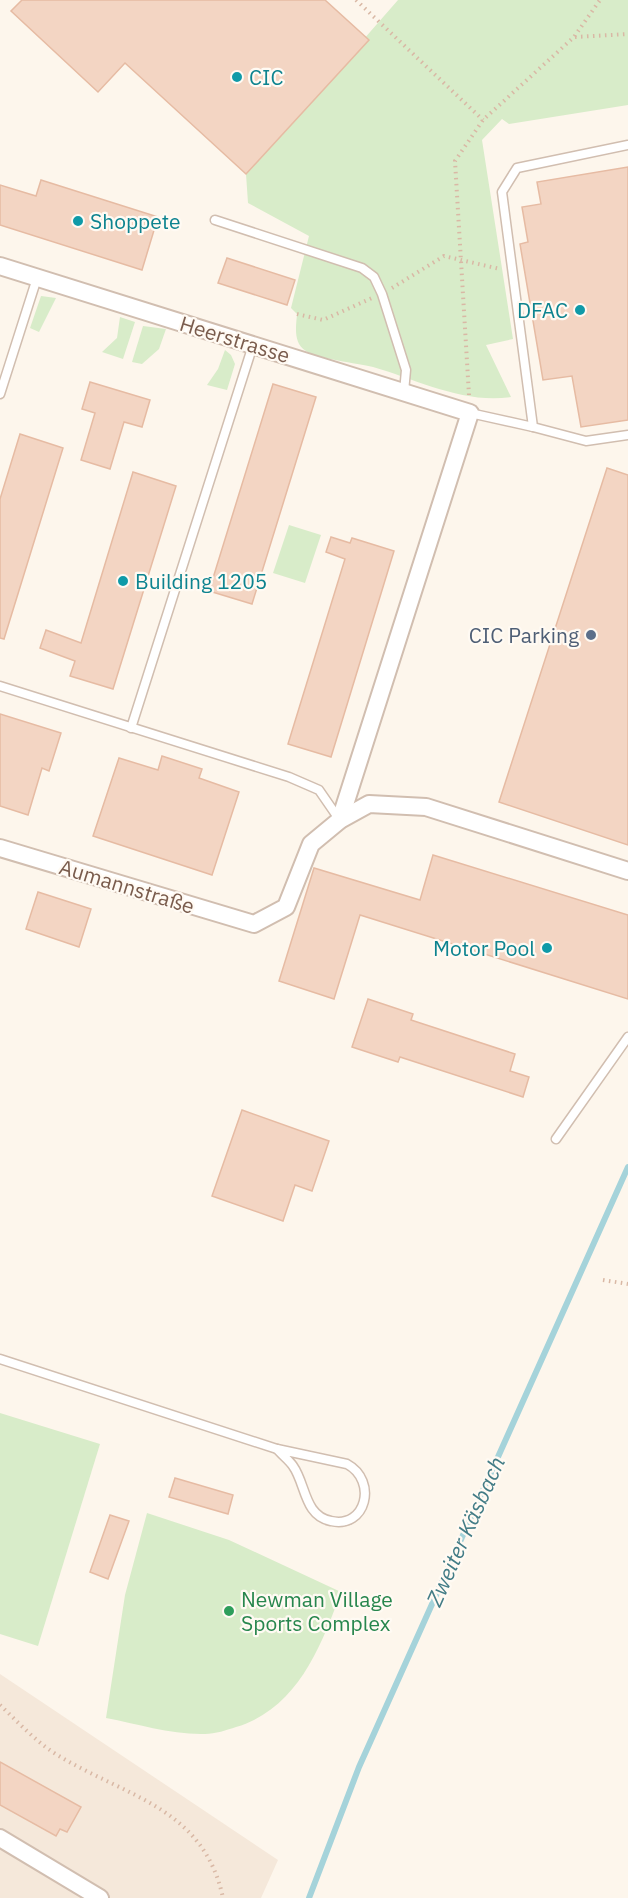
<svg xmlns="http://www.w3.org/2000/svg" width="628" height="1898" font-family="'IBM Plex Sans',sans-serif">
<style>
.residential{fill:#f5e8da}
.green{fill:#d8ecc9}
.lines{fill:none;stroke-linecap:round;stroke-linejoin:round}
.stream{stroke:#a5d3da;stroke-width:6}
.building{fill:#f3d5c3;stroke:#e6bba3;stroke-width:1.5}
.service-casing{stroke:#d1beb0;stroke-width:11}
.minor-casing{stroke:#d1beb0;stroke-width:20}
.path{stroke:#d9b8a5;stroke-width:4;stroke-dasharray:1.5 4.5;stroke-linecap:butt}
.service{stroke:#fff;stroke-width:8}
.minor{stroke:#fff;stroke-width:16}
.culture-dot{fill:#0f9aa8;stroke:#fffaf3;stroke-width:2}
.service-dot{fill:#5c6f8a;stroke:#fffaf3;stroke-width:2}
.leisure-dot{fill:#2e9e5b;stroke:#fffaf3;stroke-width:2}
.labels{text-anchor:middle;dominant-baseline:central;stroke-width:4.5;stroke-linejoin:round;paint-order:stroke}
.culture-label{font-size:21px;fill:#0d838f;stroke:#fffaf3;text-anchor:start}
.street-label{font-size:21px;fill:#7a5c4d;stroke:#fffaf3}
.service-label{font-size:21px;fill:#4e5e75;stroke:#fffaf3;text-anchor:end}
.leisure-label{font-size:21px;fill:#27864d;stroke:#fffaf3;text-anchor:start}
.water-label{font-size:22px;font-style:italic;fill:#437c86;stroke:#fffaf3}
</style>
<rect width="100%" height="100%" fill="#fdf6ec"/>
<!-- residential -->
<path class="residential" d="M0,1674L278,1860L261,1898H0Z"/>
<!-- green -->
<g class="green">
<path d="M398,0H628V105L509,124L502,119L482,140L513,339L486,345L511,397C463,404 418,380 373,367C357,363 318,359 306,351C293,343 296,327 297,314L291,308L309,236L248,203L246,174Z"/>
<path d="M41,296L56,298L39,332L30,328Z"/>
<path d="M120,317L135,322L123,359L102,352L117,338Z"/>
<path d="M143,326L166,329L159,349L142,364L132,362Z"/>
<path d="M225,350L231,355L235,364L227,390L207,385L218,369Z"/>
<path d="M289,525L321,535L305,583L273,573Z"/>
<path d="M0,1413L100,1444L38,1646L0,1634Z"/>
<path d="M147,1513L229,1540L341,1592C321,1647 297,1709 236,1727C227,1730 215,1734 205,1734C172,1735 138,1724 106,1718L125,1595Z"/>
</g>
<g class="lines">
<!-- stream -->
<path class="stream" d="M309,1898L359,1767L628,1167"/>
</g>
<!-- building -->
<g class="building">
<path d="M22,0H325L369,40L246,174L125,63L98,92L11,11Z"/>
<path d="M628,167V420L581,427L572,376L543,380L520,244L528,242L522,207L541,204L537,182Z"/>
<path d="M41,180L158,217L142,270L0,225V185L36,196Z"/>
<path d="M227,258L295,280L287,305L218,283Z"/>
<path d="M90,382L150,400L142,427L124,422L110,469L81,460L95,413L82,409Z"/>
<path d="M273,384L316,397L252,604L209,591Z"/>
<path d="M20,434L63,448L4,639L0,638V499Z"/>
<path d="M607,468L628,475V845L499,802Z"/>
<path d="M133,472L176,486L113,689L70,676L75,661L40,648L46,630L81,643Z"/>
<path d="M331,537L350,543L352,538L394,551L331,757L288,744L345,559L326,552Z"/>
<path d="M0,714L61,733L49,771L42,768L28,815L0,806Z"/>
<path d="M162,756L202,769L199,778L239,792L212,875L93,836L119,758L158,770Z"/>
<path d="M433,855L628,915V999L360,915L334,999L279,981L314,868L420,900Z"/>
<path d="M38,892L91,909L79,947L26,929Z"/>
<path d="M368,999L413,1014L411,1020L515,1054L510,1071L529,1077L523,1097L400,1057L398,1062L352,1047Z"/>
<path d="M242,1110L329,1141L312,1191L295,1185L283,1221L212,1196Z"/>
<path d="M175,1478L233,1495L228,1514L169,1497Z"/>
<path d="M110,1515L129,1521L108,1579L90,1572Z"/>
<path d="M0,1762L81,1807L67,1832L60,1829L56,1836L0,1805Z"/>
</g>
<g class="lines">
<defs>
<g id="service">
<path d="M628,145L517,168L502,192L533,427L586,441L628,435"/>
<path d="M215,220L362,268L374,277L382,294L406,370L404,392"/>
<path d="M0,394L37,278"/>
<path d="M470,413L533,427"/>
<path d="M0,686L289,777L319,790L339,819"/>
<path d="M131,728L253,345"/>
<path d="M556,1139L628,1037"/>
<path d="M0,1359L277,1449"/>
<path d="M277,1449L347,1464C378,1481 366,1529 331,1521C304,1516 306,1484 293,1466C289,1460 282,1455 277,1449Z"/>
</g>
<g id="minor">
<path d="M0,266L470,413L340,820"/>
<path d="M0,848L254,924L286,907L311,844L340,820L369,804L426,807L628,871"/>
<path d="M0,1838L100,1898"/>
</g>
</defs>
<!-- service casing -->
<use href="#service" class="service-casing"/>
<!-- minor casing -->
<use href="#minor" class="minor-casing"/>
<!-- path -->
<g class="path">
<path d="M356,0L483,120"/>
<path d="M575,37L628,34"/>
<path d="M392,288L444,256L500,269"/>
<path d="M297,314L323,320L372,298"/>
<path d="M469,395L455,161L483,120L574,37L600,0"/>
<path d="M603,1280L628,1284"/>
<path d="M0,1705C19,1723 37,1743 59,1756C127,1797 204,1808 223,1898"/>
</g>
<!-- service -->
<use href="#service" class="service"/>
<!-- minor -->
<use href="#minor" class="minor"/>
</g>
<!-- markers -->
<g class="culture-dot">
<circle cx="237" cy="77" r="6"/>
<circle cx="78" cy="221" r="6"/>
<circle cx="580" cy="310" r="6"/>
<circle cx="123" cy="581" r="6"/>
<circle cx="547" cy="948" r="6"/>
</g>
<circle class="service-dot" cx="591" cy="635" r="6"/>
<circle class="leisure-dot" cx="229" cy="1611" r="6"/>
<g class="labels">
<!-- culture labels -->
<g class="culture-label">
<text x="249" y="77">CIC</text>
<text x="90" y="221">Shoppete</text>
<text x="568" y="310" text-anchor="end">DFAC</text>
<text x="135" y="581">Building 1205</text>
<text x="535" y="948" text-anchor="end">Motor Pool</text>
</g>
<!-- street labels -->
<g class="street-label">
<text transform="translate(235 339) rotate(17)">Heerstrasse</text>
<text transform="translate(127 886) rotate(17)">Aumannstraße</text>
</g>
<!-- service labels -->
<g class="service-label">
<text x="579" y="635">CIC Parking</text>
</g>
<!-- leisure labels -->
<g class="leisure-label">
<text x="241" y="1599">Newman Village<tspan x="241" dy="24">Sports Complex</tspan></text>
</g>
<!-- water labels -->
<g class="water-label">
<text transform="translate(465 1531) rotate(-66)">Zweiter Käsbach</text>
</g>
</g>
</svg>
